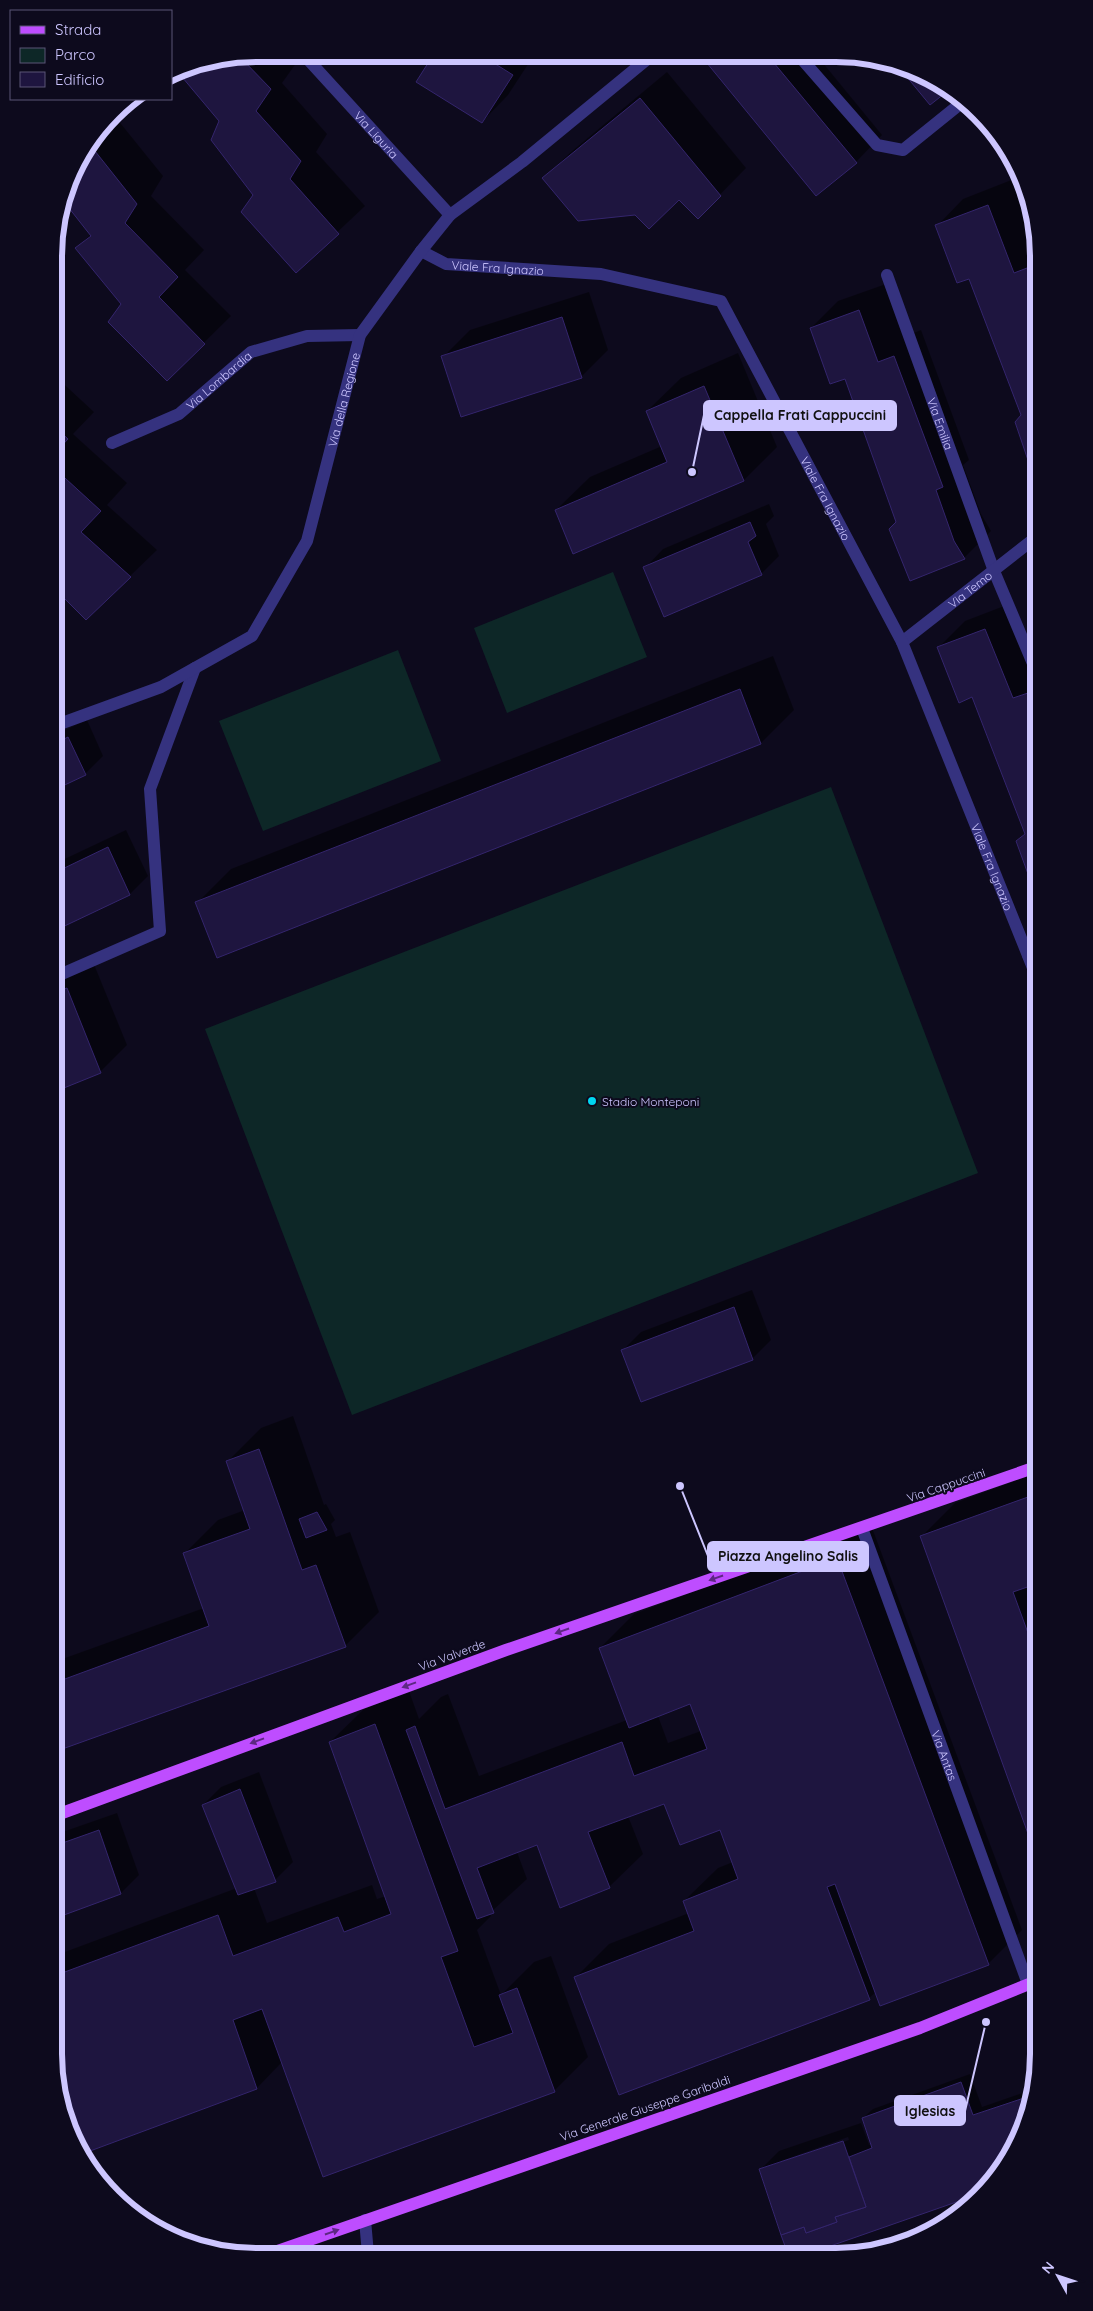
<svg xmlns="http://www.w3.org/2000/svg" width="1093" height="2311" font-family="Quicksand,sans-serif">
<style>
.green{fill:#0d2727}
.shadow{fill:#0007;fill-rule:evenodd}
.building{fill:#1e153f;stroke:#34256d}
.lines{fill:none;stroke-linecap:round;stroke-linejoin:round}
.minor{stroke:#35327f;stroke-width:12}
.tertiary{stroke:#35327f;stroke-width:12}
.primary{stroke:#be4dff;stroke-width:12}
.oneway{fill:#5d2883}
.poi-dot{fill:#00d7f1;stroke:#0d0a1d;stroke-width:2}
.labels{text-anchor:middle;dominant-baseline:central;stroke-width:4;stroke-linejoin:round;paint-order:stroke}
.street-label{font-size:12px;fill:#cdc6ff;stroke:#0d0a1d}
.poi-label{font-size:12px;fill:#cdc6ff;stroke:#0d0a1d;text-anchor:start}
.rim{fill:none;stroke:#cdc6ff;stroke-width:6}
.leader{fill:none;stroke:#cdc6ff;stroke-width:2}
.callout-dot{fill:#cdc6ff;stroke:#0d0a1d;stroke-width:2}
.callout{fill:#cdc6ff;stroke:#cdc6ff;stroke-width:2}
.callout-label{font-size:14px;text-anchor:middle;font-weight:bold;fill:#111}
</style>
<rect width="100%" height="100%" fill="#0d0a1d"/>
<!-- green -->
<g class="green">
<path d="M613,572L647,657L507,713L474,628Z"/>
<path d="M398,650L441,761L263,831L219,721Z"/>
<path d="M831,787L978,1173L352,1415L205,1029Z"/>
</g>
<!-- shadow -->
<g class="shadow">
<path d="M256,54H290L297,62L282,83L327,134L316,152L365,206L296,271L255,195L220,121L182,69Z"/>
<path d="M424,55H534L508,95L482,122L432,60Z"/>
<path d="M704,57H818L882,135L856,162L816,194Z"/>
<path d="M667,72L746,168L698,217L679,198L636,214L544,178L571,152Z"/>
<path d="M117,119L163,176L151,196L204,250L185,270L231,316L167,379L122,304L77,248L91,234L65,202L74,167L103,129Z"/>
<path d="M1014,179L1037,237L1039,256V472L1034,474L1023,416L970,277L937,226L963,199Z"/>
<path d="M886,284L904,337L921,330L969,460L963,465L981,514L991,531L964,558L910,579L897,522L845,377L811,328L838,301Z"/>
<path d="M589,292L608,350L581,377L443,357L470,330Z"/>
<path d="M738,353L777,447L744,480L556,510L590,477L662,446L647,411L681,378Z"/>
<path d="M54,375L94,412L73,434L127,483L107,505L157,550L130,576L54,586Z"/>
<path d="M769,504L774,516L766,524L779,556L761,574L645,568L663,549Z"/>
<path d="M1012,603L1039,671V893L1037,894L1018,841L1026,832L972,696L939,647L965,621Z"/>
<path d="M54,641L59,650L54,655Z"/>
<path d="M773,656L794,710L761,743L197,903L231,869Z"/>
<path d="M87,720L103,756L85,774L54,788V735Z"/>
<path d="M126,830L148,876L130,894L54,929V864Z"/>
<path d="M93,962L127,1045L100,1072L54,1091V978Z"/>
<path d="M752,1290L771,1340L753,1358L642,1400L623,1350L641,1332Z"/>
<path d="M293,1416L324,1505L326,1504L335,1520L331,1524L336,1537L350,1532L379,1612L345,1646L54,1751V1662L204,1608L184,1554L218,1520L245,1510L227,1462L261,1428Z"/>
<path d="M1039,1472V1860L922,1536L955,1503Z"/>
<path d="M871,1525L1022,1930L988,1964L876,1992L869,1998L576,1977L609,1944L689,1913L684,1901L718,1868L733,1862L720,1828L665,1802L628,1816L643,1854L609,1887L537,1844L517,1852L527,1879L490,1913L491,1916L477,1930L501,1995L534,1962L551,1956L588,2057L554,2091L282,2062L257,2088L81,2153L61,2108L54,2055V1956L237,1888L203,1805L221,1787L259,1772L293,1862L275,1880L254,1888L267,1923L372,1885L377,1899L386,1896L330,1742L364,1709L409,1691L419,1719L441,1697L448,1694L479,1776L627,1720L600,1648L634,1614ZM691,1703L701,1731L668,1743L658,1716Z"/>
<path d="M117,1813L139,1875L121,1893L64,1913L54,1909V1835Z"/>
<path d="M970,2074L982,2107L1034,2089L1024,2133L989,2188L795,2257L760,2170L779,2151L861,2123L869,2145L872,2143L863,2118L873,2109ZM848,2137L849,2140L781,2163V2161Z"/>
<path d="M359,2249L360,2254H344Z"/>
</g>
<!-- building -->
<g class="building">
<path d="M421,55H481L513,75L482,123L416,82L430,60Z"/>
<path d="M240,57L271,89L256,111L301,161L290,179L339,234L296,273L241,212L253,195L211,140L219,121L177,71L179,69Z"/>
<path d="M702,57H769L857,163L816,196Z"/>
<path d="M897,65L926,74L949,90L930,105Z"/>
<path d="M640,98L721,196L698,219L679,200L649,229L635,215L578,221L542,178Z"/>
<path d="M91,146L137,204L125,223L178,277L159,297L205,344L167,381L108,322L121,304L75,248L91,236L65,203L74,167Z"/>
<path d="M988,205L1014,273L1027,268L1039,299V473L1033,475L1015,422L1021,415L969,279L957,283L935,225Z"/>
<path d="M859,310L878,362L894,356L943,487L936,490L954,541L965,559L910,581L889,529L896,522L845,379L830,384L810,328Z"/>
<path d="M562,317L582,378L461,417L441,356Z"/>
<path d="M704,386L744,481L573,554L555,510L667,462L646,411Z"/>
<path d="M54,426L68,439L54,454Z"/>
<path d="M54,468L101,511L81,532L131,577L86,620L54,588Z"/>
<path d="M750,522L756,536L748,542L762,575L664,617L643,567Z"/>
<path d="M985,629L1013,698L1031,692L1039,712V894L1036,896L1016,841L1025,834L972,697L959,703L937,647Z"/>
<path d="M740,689L761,744L217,958L195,902Z"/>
<path d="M68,737L86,775L54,790V744Z"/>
<path d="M108,847L130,895L54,931V873Z"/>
<path d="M67,988L101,1073L54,1092V993Z"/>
<path d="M734,1307L753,1360L641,1402L621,1350Z"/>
<path d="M259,1449L302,1570L316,1565L346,1647L54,1752V1683L209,1626L183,1553L250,1529L226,1461Z"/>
<path d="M1039,1493V1583L1013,1592L1039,1663V1864L920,1536Z"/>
<path d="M317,1512L327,1530L306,1538L299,1519Z"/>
<path d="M837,1558L989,1965L880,2006L835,1884L827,1887L870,2000L619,2095L574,1977L694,1931L683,1901L738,1879L720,1830L680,1845L664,1804L588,1832L610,1888L560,1908L537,1845L477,1868L494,1913L477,1919L406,1730L415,1726L445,1809L622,1742L634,1776L707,1749L690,1704L629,1728L599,1648Z"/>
<path d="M375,1724L458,1951L441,1957L474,2047L513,2033L499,1995L517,1988L555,2092L323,2177L262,2009L233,2020L257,2089L82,2154L61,2108L54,2055V1976L218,1915L233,1956L338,1917L344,1932L391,1914L329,1742Z"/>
<path d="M240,1789L276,1882L238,1895L202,1805Z"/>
<path d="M99,1830L121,1894L64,1915L54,1910V1846Z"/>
<path d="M961,2082L973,2115L1033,2095L1024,2133L989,2188L985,2192L799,2257H789L781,2235L804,2227L806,2233L837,2222L835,2217L866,2207L849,2157L872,2148L862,2118Z"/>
<path d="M843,2141L866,2207L835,2217L837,2222L806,2233L804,2227L781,2235L759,2169Z"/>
</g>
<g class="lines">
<!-- minor -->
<g class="minor">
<path id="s1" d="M303,54L450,215"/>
<path d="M800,57L877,145L903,150L965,100"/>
<path id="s2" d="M887,275L994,571L1039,678"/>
<path id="s3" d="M112,443L179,414L251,352L307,336L360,335"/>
<path id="s4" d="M902,642L1039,535"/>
<path d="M54,714L59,724"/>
<path d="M1028,955L1039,948"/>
<path d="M64,973L160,931L150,789L195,668"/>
</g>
<!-- tertiary -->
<g class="tertiary">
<path id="s5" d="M421,251L446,264L601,274L721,301L902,642L1039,983"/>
<path id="s6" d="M54,726L161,687L252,636L307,541L360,335L421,251L450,215L522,162L651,56"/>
<path id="s7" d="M862,1528L1028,1984"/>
<path d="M365,2220L368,2254"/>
</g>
<!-- primary -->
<g class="primary">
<path d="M54,1816L506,1650L1039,1466"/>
<path d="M269,2254L920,2028L1039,1980"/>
</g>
</g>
<!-- one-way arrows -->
<defs><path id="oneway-solid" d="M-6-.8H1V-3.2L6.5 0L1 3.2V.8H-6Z" transform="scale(1.25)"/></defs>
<g class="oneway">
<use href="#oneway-solid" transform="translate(716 1578) rotate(161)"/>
<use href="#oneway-solid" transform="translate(562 1631) rotate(161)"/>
<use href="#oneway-solid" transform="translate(409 1685) rotate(160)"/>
<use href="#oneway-solid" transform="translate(257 1741) rotate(160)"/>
<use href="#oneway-solid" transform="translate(332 2232) rotate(-19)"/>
</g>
<!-- markers -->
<circle class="poi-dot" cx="592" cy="1101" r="5"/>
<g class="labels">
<!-- street labels -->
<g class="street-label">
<text stroke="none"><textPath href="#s1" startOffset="109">Via Liguria</textPath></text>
<text stroke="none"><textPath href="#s5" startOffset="80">Viale Fra Ignazio</textPath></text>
<text stroke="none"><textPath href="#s3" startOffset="125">Via Lombardia</textPath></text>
<text stroke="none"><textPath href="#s6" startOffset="474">Via della Regione</textPath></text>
<text stroke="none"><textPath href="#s2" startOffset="158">Via Emilia</textPath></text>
<text stroke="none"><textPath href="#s5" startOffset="530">Viale Fra Ignazio</textPath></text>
<text stroke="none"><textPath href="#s4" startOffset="86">Via Temo</textPath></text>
<text stroke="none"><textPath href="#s5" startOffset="935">Viale Fra Ignazio</textPath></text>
<text transform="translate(946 1485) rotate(-19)">Via Cappuccini</text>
<text transform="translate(452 1655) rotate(-20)">Via Valverde</text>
<text stroke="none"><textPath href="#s7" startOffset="242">Via Antas</textPath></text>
<text transform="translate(645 2108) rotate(-19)">Via Generale Giuseppe Garibaldi</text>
</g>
<!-- poi labels -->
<g class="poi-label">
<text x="602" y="1101">Stadio Monteponi</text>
</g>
</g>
<!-- crop -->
<path d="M0 0H1093V2311H0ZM256 62H836A194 194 0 0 1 1030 256V2054A194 194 0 0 1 836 2248H256A194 194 0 0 1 62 2054V256A194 194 0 0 1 256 62Z" fill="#0d0a1d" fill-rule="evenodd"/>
<path class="rim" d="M256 62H836A194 194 0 0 1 1030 256V2054A194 194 0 0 1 836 2248H256A194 194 0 0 1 62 2054V256A194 194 0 0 1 256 62Z"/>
<!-- callouts -->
<path class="leader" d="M692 472L704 415M680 1486L708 1556M986 2022L965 2111"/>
<g class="callout-dot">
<circle cx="692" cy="472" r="5"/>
<circle cx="680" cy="1486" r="5"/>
<circle cx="986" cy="2022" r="5"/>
</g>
<g class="callout">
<rect x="704" y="401" width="192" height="29" rx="5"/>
<rect x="708" y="1542" width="160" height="29" rx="5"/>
<rect x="895" y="2096" width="70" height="29" rx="5"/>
</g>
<g class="callout-label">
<text x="800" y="420">Cappella Frati Cappuccini</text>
<text x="788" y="1561">Piazza Angelino Salis</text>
<text x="930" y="2116">Iglesias</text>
</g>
<!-- legend -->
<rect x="10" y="10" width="162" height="90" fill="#0d0a1d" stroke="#5a5577"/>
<rect x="20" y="26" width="25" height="8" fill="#be4dff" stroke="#5a5577"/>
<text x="55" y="35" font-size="15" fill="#cdc6ff">Strada</text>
<rect x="20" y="48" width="25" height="15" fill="#0d2727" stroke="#5a5577"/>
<text x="55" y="60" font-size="15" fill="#cdc6ff">Parco</text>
<rect x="20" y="72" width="25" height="15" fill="#1e153f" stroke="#5a5577"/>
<text x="55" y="85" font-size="15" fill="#cdc6ff">Edificio</text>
<!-- north arrow -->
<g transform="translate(1058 2276) rotate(310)" stroke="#0d0a1d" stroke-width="4" paint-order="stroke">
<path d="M0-4L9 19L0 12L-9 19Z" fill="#cdc6ff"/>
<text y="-8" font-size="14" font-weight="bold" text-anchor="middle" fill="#cdc6ff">N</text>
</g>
</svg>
